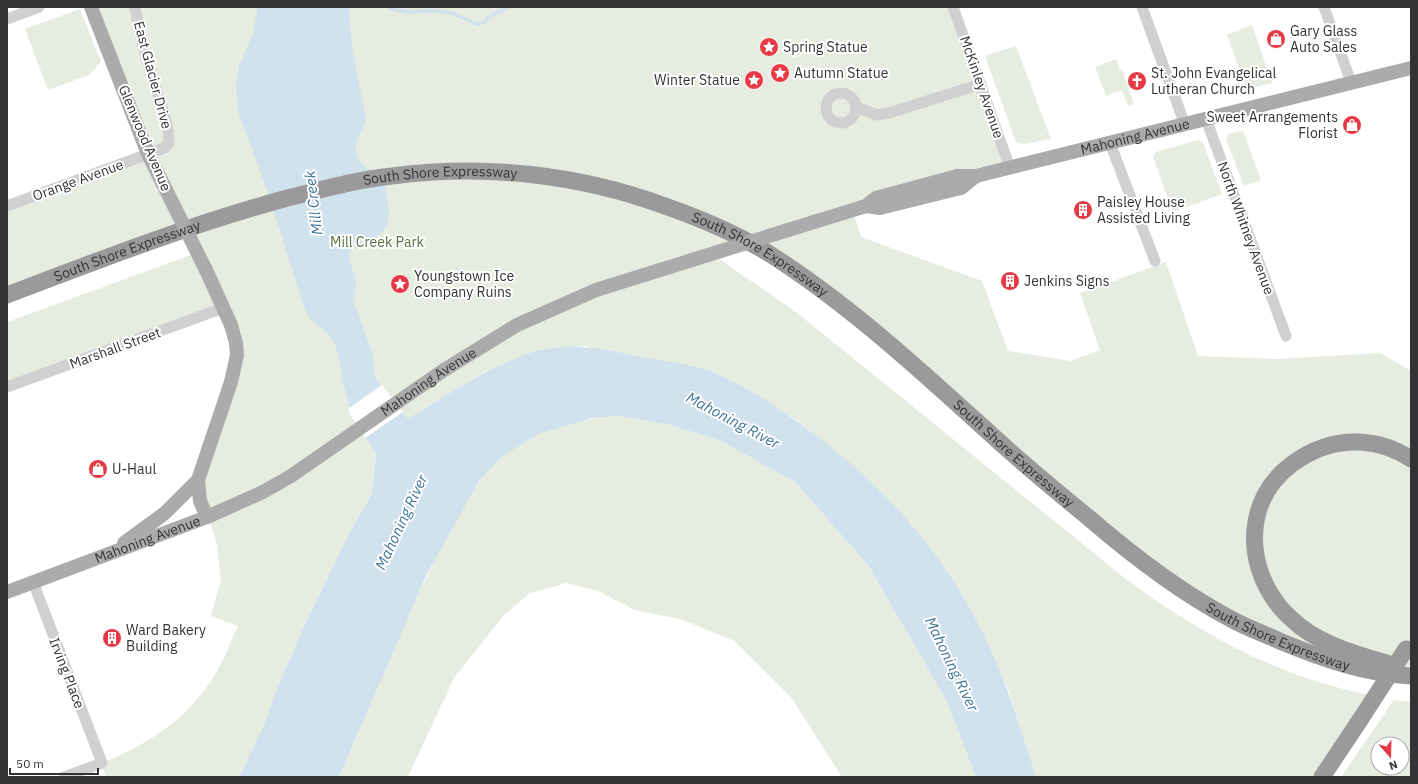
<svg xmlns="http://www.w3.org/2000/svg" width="1418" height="784" font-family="'IBM Plex Sans',sans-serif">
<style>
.green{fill:#e6ecdf;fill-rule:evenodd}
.water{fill:#cfe2ee}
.pier{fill:#fff}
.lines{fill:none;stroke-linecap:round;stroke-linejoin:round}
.stream{stroke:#cfe2ee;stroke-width:3.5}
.minor{stroke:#d0d0d0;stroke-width:11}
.major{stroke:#ababab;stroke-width:14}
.highway{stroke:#9a9a9a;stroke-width:17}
.major-bridge{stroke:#ababab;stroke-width:14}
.highway-bridge{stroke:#9a9a9a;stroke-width:17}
.labels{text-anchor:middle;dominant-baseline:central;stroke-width:4;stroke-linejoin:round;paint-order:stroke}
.poi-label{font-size:14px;fill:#333;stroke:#fff;text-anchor:start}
.street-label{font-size:14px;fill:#333;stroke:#fff}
.park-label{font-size:14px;fill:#56703f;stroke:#fff}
.water-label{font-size:15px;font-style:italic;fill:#3f7597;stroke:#fff}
</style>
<rect width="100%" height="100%" fill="#fff"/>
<!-- green -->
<g class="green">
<path d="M91,7H953L1010,168L852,210L861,237L982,281L1008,351L1071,361L1100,350L1080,293L1166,262L1198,356L1277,359L1380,353L1411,371V677L1236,622L1008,450L750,242L712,254L796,312L1127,580C1204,636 1280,678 1375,696L1322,777H1036L1008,689L974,616L946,570L883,494L839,454L798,421L768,402L585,346L560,348L534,352L481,374L421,410L376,454L371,494L350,532L305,624L279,684L263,727L239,777H106L102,763C149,744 191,717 217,671C225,657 231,641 238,626L211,616L221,580L217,545L198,480L235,368L223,308L7,387V322L191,255L185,229L7,295V206L148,154Z"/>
<path d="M80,9L101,62L89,75L48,90L25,29Z"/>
<path d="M1252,25L1272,83L1247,89L1227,35Z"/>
<path d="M1016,46L1051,139L1023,144L1016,142L985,56Z"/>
<path d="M1116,59L1120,70L1122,69L1134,104L1128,106L1122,90L1106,96L1095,67Z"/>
<path d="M1243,131L1261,180L1244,186L1226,139L1229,134Z"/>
<path d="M1198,140L1203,143L1222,194L1173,212L1153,157L1156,152Z"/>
<path d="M617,416L671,425L721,441L795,482L868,565L945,698L976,777H842L791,697L734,641L680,619L635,610L598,591L567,583L530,593L504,615L454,678L408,777H339C376,695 407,610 450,531C464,506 478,479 499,458C527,431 579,419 617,416Z"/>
<path d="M1394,700L1411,702V777H1341ZM1378,744H1402V768H1378Z"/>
</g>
<!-- water -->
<path class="water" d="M258,7H349L352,49L366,120C363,134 353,138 357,155C359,165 369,168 375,175C377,177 381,180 383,184C389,194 392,223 383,231C373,240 359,246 348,252L356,283L353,298L373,356L374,372L378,383L408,419C448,394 488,367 533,352C572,340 611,351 649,358C670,362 692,365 712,372C733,380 754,393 773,405C855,458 928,530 974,616C1002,667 1019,722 1036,777H976L945,698L868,565L795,482L721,441L671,425L617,416L592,418L538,434L500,458L479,481L427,574L339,777H239L263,727L279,684L305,624L350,532L371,495L374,472L376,454L352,413L342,380L340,364L336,347L328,334L310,319L304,307L267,190L238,111L236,85L239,66L253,33Z"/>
<!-- pier -->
<path class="pier" d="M382,385L403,412L365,438L357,427L348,409Z"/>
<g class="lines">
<!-- stream -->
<path class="stream" d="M390,8L406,12L432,11L451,13L477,24L483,23L492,15L508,7"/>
<!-- minor -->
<g class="minor">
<path d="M953,7L1010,168"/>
<path d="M1142,7L1185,125"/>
<path d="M1324,7L1351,82"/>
<path d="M7,19L39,7"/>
<circle cx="841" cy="108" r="15"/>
<path d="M856,107L877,115L889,113L981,84"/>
<path d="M1206,119L1286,336"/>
<path d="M1110,143L1155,261"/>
<path d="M7,206L148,154L164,148L169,143C169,121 159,100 153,80C145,56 139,32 135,7"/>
<path d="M7,387L223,308"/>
<path d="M33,582L102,763L64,777"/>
</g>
<!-- major -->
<g class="major">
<path d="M91,7L148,154L163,184"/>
<path d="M866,206L880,208L961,188L976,176"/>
<path id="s1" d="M814,222L866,206L876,198L957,176H976L1411,68"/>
<path d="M206,270L231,325L236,343L237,355L231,382L198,480L200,501L207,517"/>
<path d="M124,543L165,513L198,480"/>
<path id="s2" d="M7,592L207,517L263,492L291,476L444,370L517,325L596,290L692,260"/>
</g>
<!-- highway -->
<g class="highway">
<path id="s3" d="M7,295C99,260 189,225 284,199C320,190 355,180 392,176C484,164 578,174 665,206C705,220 743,236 779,260C861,314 932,381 1005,447C1032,471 1061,495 1089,518C1133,556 1180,592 1231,619C1247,628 1265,634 1282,642C1323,659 1366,674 1411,676"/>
<path d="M1393,665C1363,656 1327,647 1301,627C1294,621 1285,614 1279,606C1244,562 1245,499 1292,464C1312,449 1335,441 1360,442C1378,443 1396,449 1411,459"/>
<path d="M1322,777L1360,720"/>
</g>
<!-- major-bridge -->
<g class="major-bridge">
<path d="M163,184L206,270"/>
<path d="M692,260L814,222"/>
</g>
<!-- highway-bridge -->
<path class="highway-bridge" d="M1360,720L1406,649"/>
</g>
<!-- icons -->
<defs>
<symbol id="shop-disc" viewBox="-11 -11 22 22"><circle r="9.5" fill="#e63946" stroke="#fff"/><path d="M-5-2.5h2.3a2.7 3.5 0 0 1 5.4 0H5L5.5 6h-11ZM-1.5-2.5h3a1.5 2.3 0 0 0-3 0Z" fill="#fff"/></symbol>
<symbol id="sight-disc" viewBox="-11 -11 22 22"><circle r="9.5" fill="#e63946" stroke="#fff"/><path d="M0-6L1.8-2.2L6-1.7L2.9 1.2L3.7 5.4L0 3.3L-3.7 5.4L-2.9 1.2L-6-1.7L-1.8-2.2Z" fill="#fff"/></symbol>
<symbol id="church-disc" viewBox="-11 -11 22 22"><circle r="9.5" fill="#e63946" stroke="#fff"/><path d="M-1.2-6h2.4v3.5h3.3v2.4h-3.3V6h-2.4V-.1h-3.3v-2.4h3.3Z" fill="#fff"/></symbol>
<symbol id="building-disc" viewBox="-11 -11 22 22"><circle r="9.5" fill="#e63946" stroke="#fff"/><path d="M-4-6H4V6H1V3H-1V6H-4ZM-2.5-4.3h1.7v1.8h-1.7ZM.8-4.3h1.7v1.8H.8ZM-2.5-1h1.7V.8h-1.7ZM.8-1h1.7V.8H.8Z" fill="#fff"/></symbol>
</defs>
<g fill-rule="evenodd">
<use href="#shop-disc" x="1265" y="28" width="22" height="22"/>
<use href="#sight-disc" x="758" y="36" width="22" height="22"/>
<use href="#sight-disc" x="769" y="62" width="22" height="22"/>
<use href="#sight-disc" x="743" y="69" width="22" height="22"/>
<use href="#church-disc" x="1126" y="70" width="22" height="22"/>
<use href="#shop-disc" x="1341" y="114" width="22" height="22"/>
<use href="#building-disc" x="1072" y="199" width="22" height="22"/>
<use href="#building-disc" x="999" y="270" width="22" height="22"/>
<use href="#sight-disc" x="389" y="273" width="22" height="22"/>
<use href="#shop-disc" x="87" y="458" width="22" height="22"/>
<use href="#building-disc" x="101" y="627" width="22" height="22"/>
</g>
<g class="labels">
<!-- poi labels -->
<g class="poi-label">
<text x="1290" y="31">Gary Glass<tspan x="1290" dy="16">Auto Sales</tspan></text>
<text x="783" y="47">Spring Statue</text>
<text x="794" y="73">Autumn Statue</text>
<text x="1151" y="73">St. John Evangelical<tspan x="1151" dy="16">Lutheran Church</tspan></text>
<text x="740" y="80" text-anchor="end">Winter Statue</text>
<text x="1338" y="117" text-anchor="end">Sweet Arrangements<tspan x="1338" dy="16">Florist</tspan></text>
<text x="1097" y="202">Paisley House<tspan x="1097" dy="16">Assisted Living</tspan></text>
<text x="414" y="276">Youngstown Ice<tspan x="414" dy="16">Company Ruins</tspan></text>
<text x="1024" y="281">Jenkins Signs</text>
<text x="112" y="469">U-Haul</text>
<text x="126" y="630">Ward Bakery<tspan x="126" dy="16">Building</tspan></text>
</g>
<!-- street labels -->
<g class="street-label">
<text transform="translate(153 75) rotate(75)">East Glacier Drive</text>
<text transform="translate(982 87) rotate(71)">McKinley Avenue</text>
<text stroke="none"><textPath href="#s1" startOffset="334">Mahoning Avenue</textPath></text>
<text transform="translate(145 138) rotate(67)">Glenwood Avenue</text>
<text stroke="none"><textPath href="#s3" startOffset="452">South Shore Expressway</textPath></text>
<text transform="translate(78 180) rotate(-20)">Orange Avenue</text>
<text transform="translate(1246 228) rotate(70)">North Whitney Avenue</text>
<text stroke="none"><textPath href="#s3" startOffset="128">South Shore Expressway</textPath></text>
<text stroke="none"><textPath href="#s3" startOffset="788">South Shore Expressway</textPath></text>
<text transform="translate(115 348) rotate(-20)">Marshall Street</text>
<text stroke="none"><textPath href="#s2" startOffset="474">Mahoning Avenue</textPath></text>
<text stroke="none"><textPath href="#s3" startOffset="1112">South Shore Expressway</textPath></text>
<text stroke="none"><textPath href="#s2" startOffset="150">Mahoning Avenue</textPath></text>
<text stroke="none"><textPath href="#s3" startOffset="1436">South Shore Expressway</textPath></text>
<text transform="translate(67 673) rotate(69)">Irving Place</text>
</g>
<!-- park labels -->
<g class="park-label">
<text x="377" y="242">Mill Creek Park</text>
</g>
<!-- water labels -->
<g class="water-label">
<text transform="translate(313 203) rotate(-97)">Mill Creek</text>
<text transform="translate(733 420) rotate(28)">Mahoning River</text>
<text transform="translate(401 522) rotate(-65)">Mahoning River</text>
<text transform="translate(952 664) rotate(64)">Mahoning River</text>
</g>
</g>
<!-- border -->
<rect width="1418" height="784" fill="none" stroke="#333333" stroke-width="16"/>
<!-- north arrow -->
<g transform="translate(1390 756) rotate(160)"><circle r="19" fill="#ffffff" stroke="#adadad"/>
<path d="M0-3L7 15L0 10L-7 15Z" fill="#e63946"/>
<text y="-6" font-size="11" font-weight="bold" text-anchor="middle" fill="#333333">N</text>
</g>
<!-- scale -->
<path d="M10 768v6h88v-6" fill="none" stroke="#333333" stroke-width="2"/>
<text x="16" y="768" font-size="12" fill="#333333" stroke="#ffffff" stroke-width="3" paint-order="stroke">50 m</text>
</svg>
